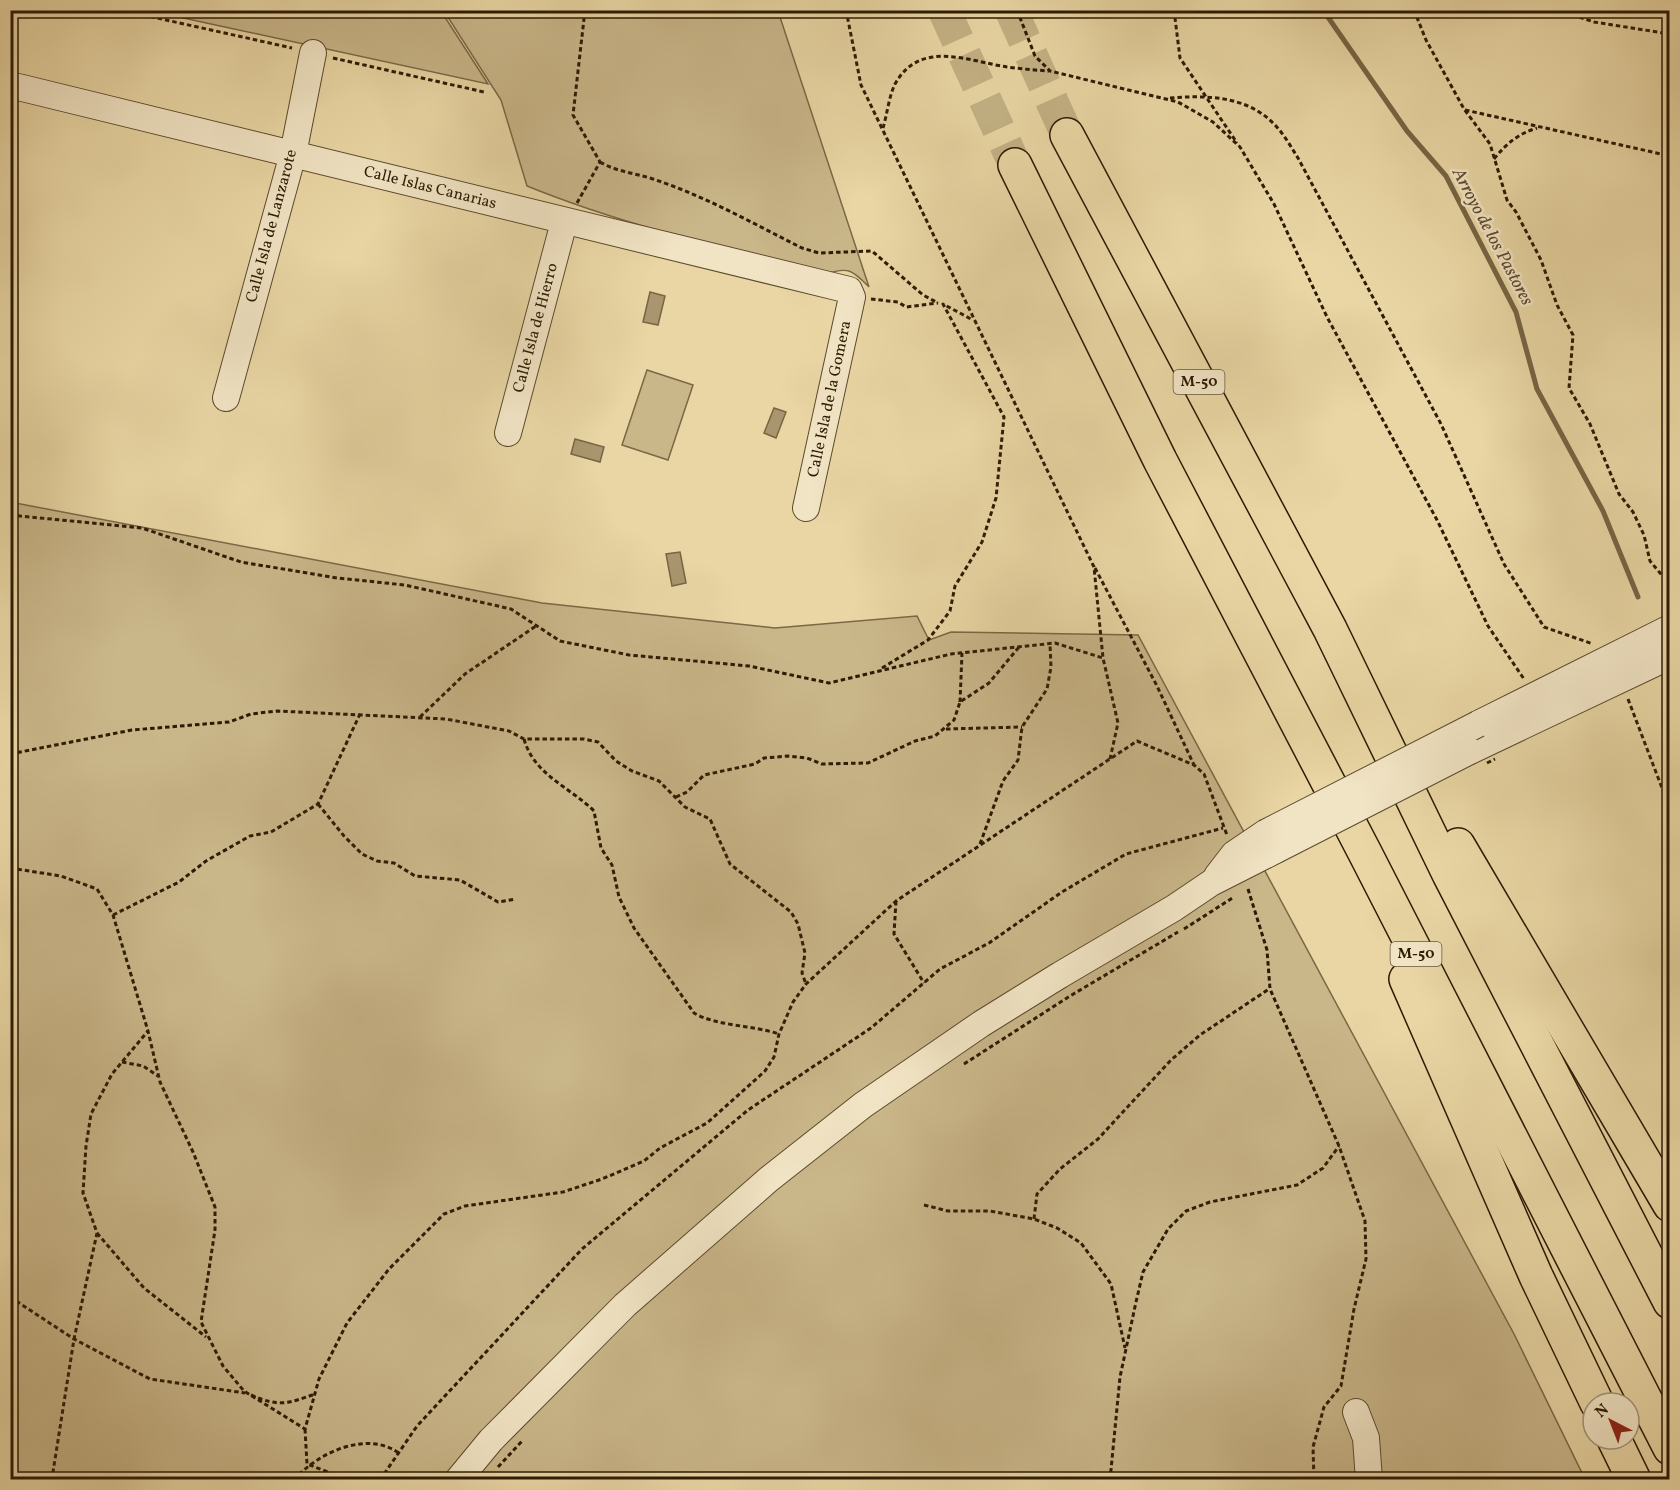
<svg xmlns="http://www.w3.org/2000/svg" width="1680" height="1490" font-family="Vollkorn,serif">
<style>
.green{fill:#c9b689;stroke:#7a6846;stroke-width:1.5}
.water{fill:#a9966e;stroke:#776544;stroke-width:1.5}
.lines{fill:none;stroke-linecap:round;stroke-linejoin:round}
.stream{stroke:#776544;stroke-width:5}
.highway-tunnel{stroke:#c3b184;stroke-width:33;stroke-dasharray:33 16;stroke-linecap:butt}
.minor-casing{stroke:#5b4a2c;stroke-width:28}
.highway-casing{stroke:#2c1b04;stroke-width:36}
.path{stroke:#2c1b04;stroke-width:3;stroke-dasharray:4.5 3;stroke-linecap:butt}
.minor{stroke:#f1e4c4;stroke-width:26}
.highway{stroke:#e9d6a4;stroke-width:33}
.minor-bridge-casing{stroke:#5b4a2c;stroke-width:28;stroke-linecap:butt}
.path-bridge{stroke:#2c1b04;stroke-width:3;stroke-dasharray:4.5 3;stroke-linecap:butt}
.minor-bridge{stroke:#f1e4c4;stroke-width:26}
.labels{text-anchor:middle;dominant-baseline:central;stroke-width:5;stroke-linejoin:round;paint-order:stroke}
.shield{fill:#f1e4c4;stroke:#67573e;stroke-width:1.5}
.shield-label{font-size:15px;font-weight:bold;fill:#2c1b04}
.street-label{font-size:16px;fill:#2c1b04;stroke:#f1e4c4}
.water-label{font-size:18px;font-style:italic;fill:#5e4c2e;stroke:#f1e4c4}
</style>
<rect width="100%" height="100%" fill="#e9d6a4"/>
<filter id="stains"><feTurbulence type="fractalNoise" baseFrequency=".00333" numOctaves="4"/><feColorMatrix values="0 0 0 0 .2 0 0 0 0 .09 0 0 0 0 .02 0 0 0 .5 -.17"/></filter>
<radialGradient id="worn" r=".72"><stop offset=".6" stop-color="#630" stop-opacity="0"/><stop offset="1" stop-color="#630" stop-opacity=".3"/></radialGradient>
<!-- green -->
<g class="green">
<path d="M151,11H441L488,84Z"/>
<path d="M444,11H778L869,287C853,271 849,266 826,274C726,249 623,225 527,186L501,100Z"/>
<path d="M647,370L693,385L668,460L622,445Z"/>
<path d="M10,502L542,603L775,628L917,616L929,640L951,632L1138,635L1514,1334L1585,1479H11Z"/>
</g>
<!-- water -->
<g class="water">
<path d="M650,292L665,296L658,325L643,322Z"/>
<path d="M774,408L786,412L776,438L764,433Z"/>
<path d="M575,439L604,447L600,462L571,454Z"/>
<path d="M680,552L686,583L672,586L666,554Z"/>
</g>
<g class="lines">
<!-- stream -->
<path class="stream" d="M1323,10L1407,131L1446,176L1516,312L1537,389L1603,511L1638,597"/>
<!-- highway-tunnel -->
<g class="highway-tunnel">
<path d="M944,10L1015,165"/>
<path d="M1011,10L1067,135"/>
</g>
<defs>
<g id="minor">
<path d="M10,85L849,290L852,297L806,508"/>
<path d="M226,398L293,154L313,53"/>
<path d="M508,433L564,222"/>
<path d="M1478,724L1670,628"/>
<path d="M1470,751L1670,656"/>
<path d="M1217,876L1234,854L1265,833"/>
<path d="M1356,1412L1366,1438L1369,1480"/>
<path d="M458,1480L491,1440L625,1305L769,1179L863,1105L981,1024L1060,975L1174,908L1211,883L1276,850"/>
</g>
<g id="highway">
<path d="M1067,135L1330,629L1449,874L1670,1302"/>
<path d="M1015,165L1160,460L1364,851L1670,1448"/>
<path d="M1458,845L1670,1205"/>
<path d="M1406,979L1536,1276L1597,1403"/>
<path d="M1614,1439L1634,1480"/>
</g>
</defs>
<!-- minor casing -->
<use href="#minor" class="minor-casing"/>
<!-- highway casing -->
<use href="#highway" class="highway-casing"/>
<!-- path -->
<g class="path">
<path d="M121,10L292,48"/>
<path d="M846,10L861,85L1094,567L1103,658"/>
<path d="M1017,10L1035,56L1050,71L1178,102L1213,122L1240,147L1274,204L1327,317L1437,520L1488,626L1524,679"/>
<path d="M1174,10L1180,58L1237,143"/>
<path d="M1414,10L1426,40L1464,109L1490,144L1507,200L1516,212L1541,260L1557,305L1573,335L1569,388L1590,424L1619,494L1633,512L1644,535L1650,561L1670,585"/>
<path d="M1558,10L1594,22L1670,34"/>
<path d="M333,58L484,92"/>
<path d="M1170,98C1207,95 1247,96 1274,124C1284,134 1291,147 1298,158L1441,424L1504,564L1544,627L1593,644"/>
<path d="M1465,110L1670,156"/>
<path d="M883,128C887,115 889,96 895,84C920,39 968,61 1007,67C1021,69 1035,70 1049,71"/>
<path d="M1494,159C1507,143 1518,134 1537,128"/>
<path d="M600,162C617,172 635,173 653,179C705,196 754,224 802,248L819,253L872,251L923,295L938,303"/>
<path d="M577,203L600,162L573,115L585,10"/>
<path d="M871,299L898,302L906,307L938,303"/>
<path d="M10,515L142,528L241,562L337,578L405,585L511,609L560,641L629,655L749,666L829,683L951,654L1055,643L1103,658L1118,723L1110,759"/>
<path d="M1095,568L1157,686L1194,765"/>
<path d="M882,668L928,640L950,611L955,586L982,542L996,498L1004,417L943,304L971,319"/>
<path d="M1628,699L1670,809"/>
<path d="M960,702L962,653"/>
<path d="M420,717L465,674L536,626"/>
<path d="M946,729L1022,727"/>
<path d="M524,739C534,775 570,787 594,811L601,848L612,865L619,897L634,928L694,1013C716,1026 752,1025 779,1034"/>
<path d="M10,754L132,730L229,722L251,714L277,711L446,719L509,731L524,739H584L598,742L616,761L632,771L659,781L685,807L710,819L730,864L791,912L798,924L805,953L802,973L806,984"/>
<path d="M676,797L687,792L704,775L755,764L764,758L788,756L807,758L822,764L868,763L915,741L935,736L954,720L960,702L989,683L1019,647"/>
<path d="M318,804L344,836L362,854L377,861L394,863L415,876L460,880L498,902L516,899"/>
<path d="M980,844L1003,781L1018,760L1022,727L1047,689L1051,667L1050,644"/>
<path d="M10,868L61,876L97,889L113,915L148,1031L160,1082L193,1152L215,1207V1230L201,1322L223,1366L244,1391L305,1429L319,1379L347,1323L389,1269L444,1214L465,1206L563,1192L602,1179L644,1161L660,1148L707,1123L765,1071L774,1057L779,1034L793,1002L806,984L896,901L1137,741L1194,765L1204,774L1227,835"/>
<path d="M1248,889L1267,950L1270,989L1339,1146L1365,1221L1366,1259L1354,1309L1341,1386L1324,1407L1313,1447L1314,1480"/>
<path d="M896,901L894,934L924,983"/>
<path d="M113,915L179,882L206,861L250,836L271,832L318,804L360,714"/>
<path d="M1184,929L1234,897"/>
<path d="M1670,953V960"/>
<path d="M122,1062L143,1066L158,1076"/>
<path d="M964,1064L1070,996L1178,932"/>
<path d="M924,1205L948,1211H990L1034,1219L1057,1228L1081,1243L1111,1284L1125,1348"/>
<path d="M1034,1219L1037,1194L1060,1169L1098,1139L1171,1060L1200,1035L1269,989"/>
<path d="M97,1233L144,1288L206,1337"/>
<path d="M10,1297L74,1339L150,1379L245,1393"/>
<path d="M251,1395C279,1407 287,1404 315,1394"/>
<path d="M305,1429L307,1464L349,1480"/>
<path d="M498,1467L522,1441"/>
<path d="M50,1480L53,1472L74,1339L97,1233L83,1193L86,1146L91,1114L112,1074L148,1031"/>
<path d="M294,1480C317,1453 368,1429 400,1454"/>
<path d="M380,1480L417,1426L582,1249L748,1110L871,1028L940,969L989,943L1062,892L1126,854L1223,828"/>
<path d="M1110,1480L1120,1377L1136,1302L1143,1272L1168,1229L1186,1211L1210,1202L1297,1185L1323,1168L1339,1146"/>
</g>
<!-- minor -->
<use href="#minor" class="minor"/>
<!-- highway -->
<use href="#highway" class="highway"/>
<defs>
<g id="minor-bridge">
<path d="M1265,833L1478,724"/>
<path d="M1276,850L1470,751"/>
</g>
</defs>
<!-- minor-bridge casing -->
<use href="#minor-bridge" class="minor-bridge-casing"/>
<!-- path-bridge -->
<path class="path-bridge" d="M1487,763L1495,759"/>
<!-- minor-bridge -->
<use href="#minor-bridge" class="minor-bridge"/>
</g>
<g class="labels">
<!-- shield labels -->
<g class="shield">
<rect x="1173.5" y="370" width="51" height="24" rx="4.5"/>
<rect x="1390.5" y="942" width="51" height="24" rx="4.5"/>
</g>
<g class="shield-label">
<text x="1199" y="382">M-50</text>
<text x="1416" y="954">M-50</text>
</g>
<!-- street labels -->
<g class="street-label">
<text transform="translate(430 188) rotate(14)">Calle Islas Canarias</text>
<text transform="translate(272 226) rotate(-75)">Calle Isla de Lanzarote</text>
<text transform="translate(536 328) rotate(-75)">Calle Isla de Hierro</text>
<text transform="translate(830 399) rotate(-78)">Calle Isla de la Gomera</text>
</g>
<!-- water labels -->
<g class="water-label">
<text transform="translate(1492 237) rotate(62)">Arroyo de los Pastores</text>
</g>
</g>
<!-- margin -->
<rect width="1680" height="1490" fill="none" stroke="#e9d6a4" stroke-width="36"/>
<rect x="12" y="12" width="1656" height="1466" fill="none" stroke="#2c1b04" stroke-width="3"/>
<rect x="18" y="18" width="1644" height="1454" fill="none" stroke="#2c1b04" stroke-width="1.5"/>
<!-- north arrow -->
<g transform="translate(1611 1421) rotate(318)"><circle r="28" fill="#f1e4c4" stroke="#a29477" stroke-width="1.5"/>
<path d="M0-4.5L10 22L0 15L-10 22Z" fill="#8f2418"/>
<text y="-9" font-size="16" font-weight="bold" text-anchor="middle" fill="#2c1b04">N</text>
</g>
<rect width="100%" height="100%" filter="url(#stains)"/>
<rect width="100%" height="100%" fill="url(#worn)"/>
</svg>
